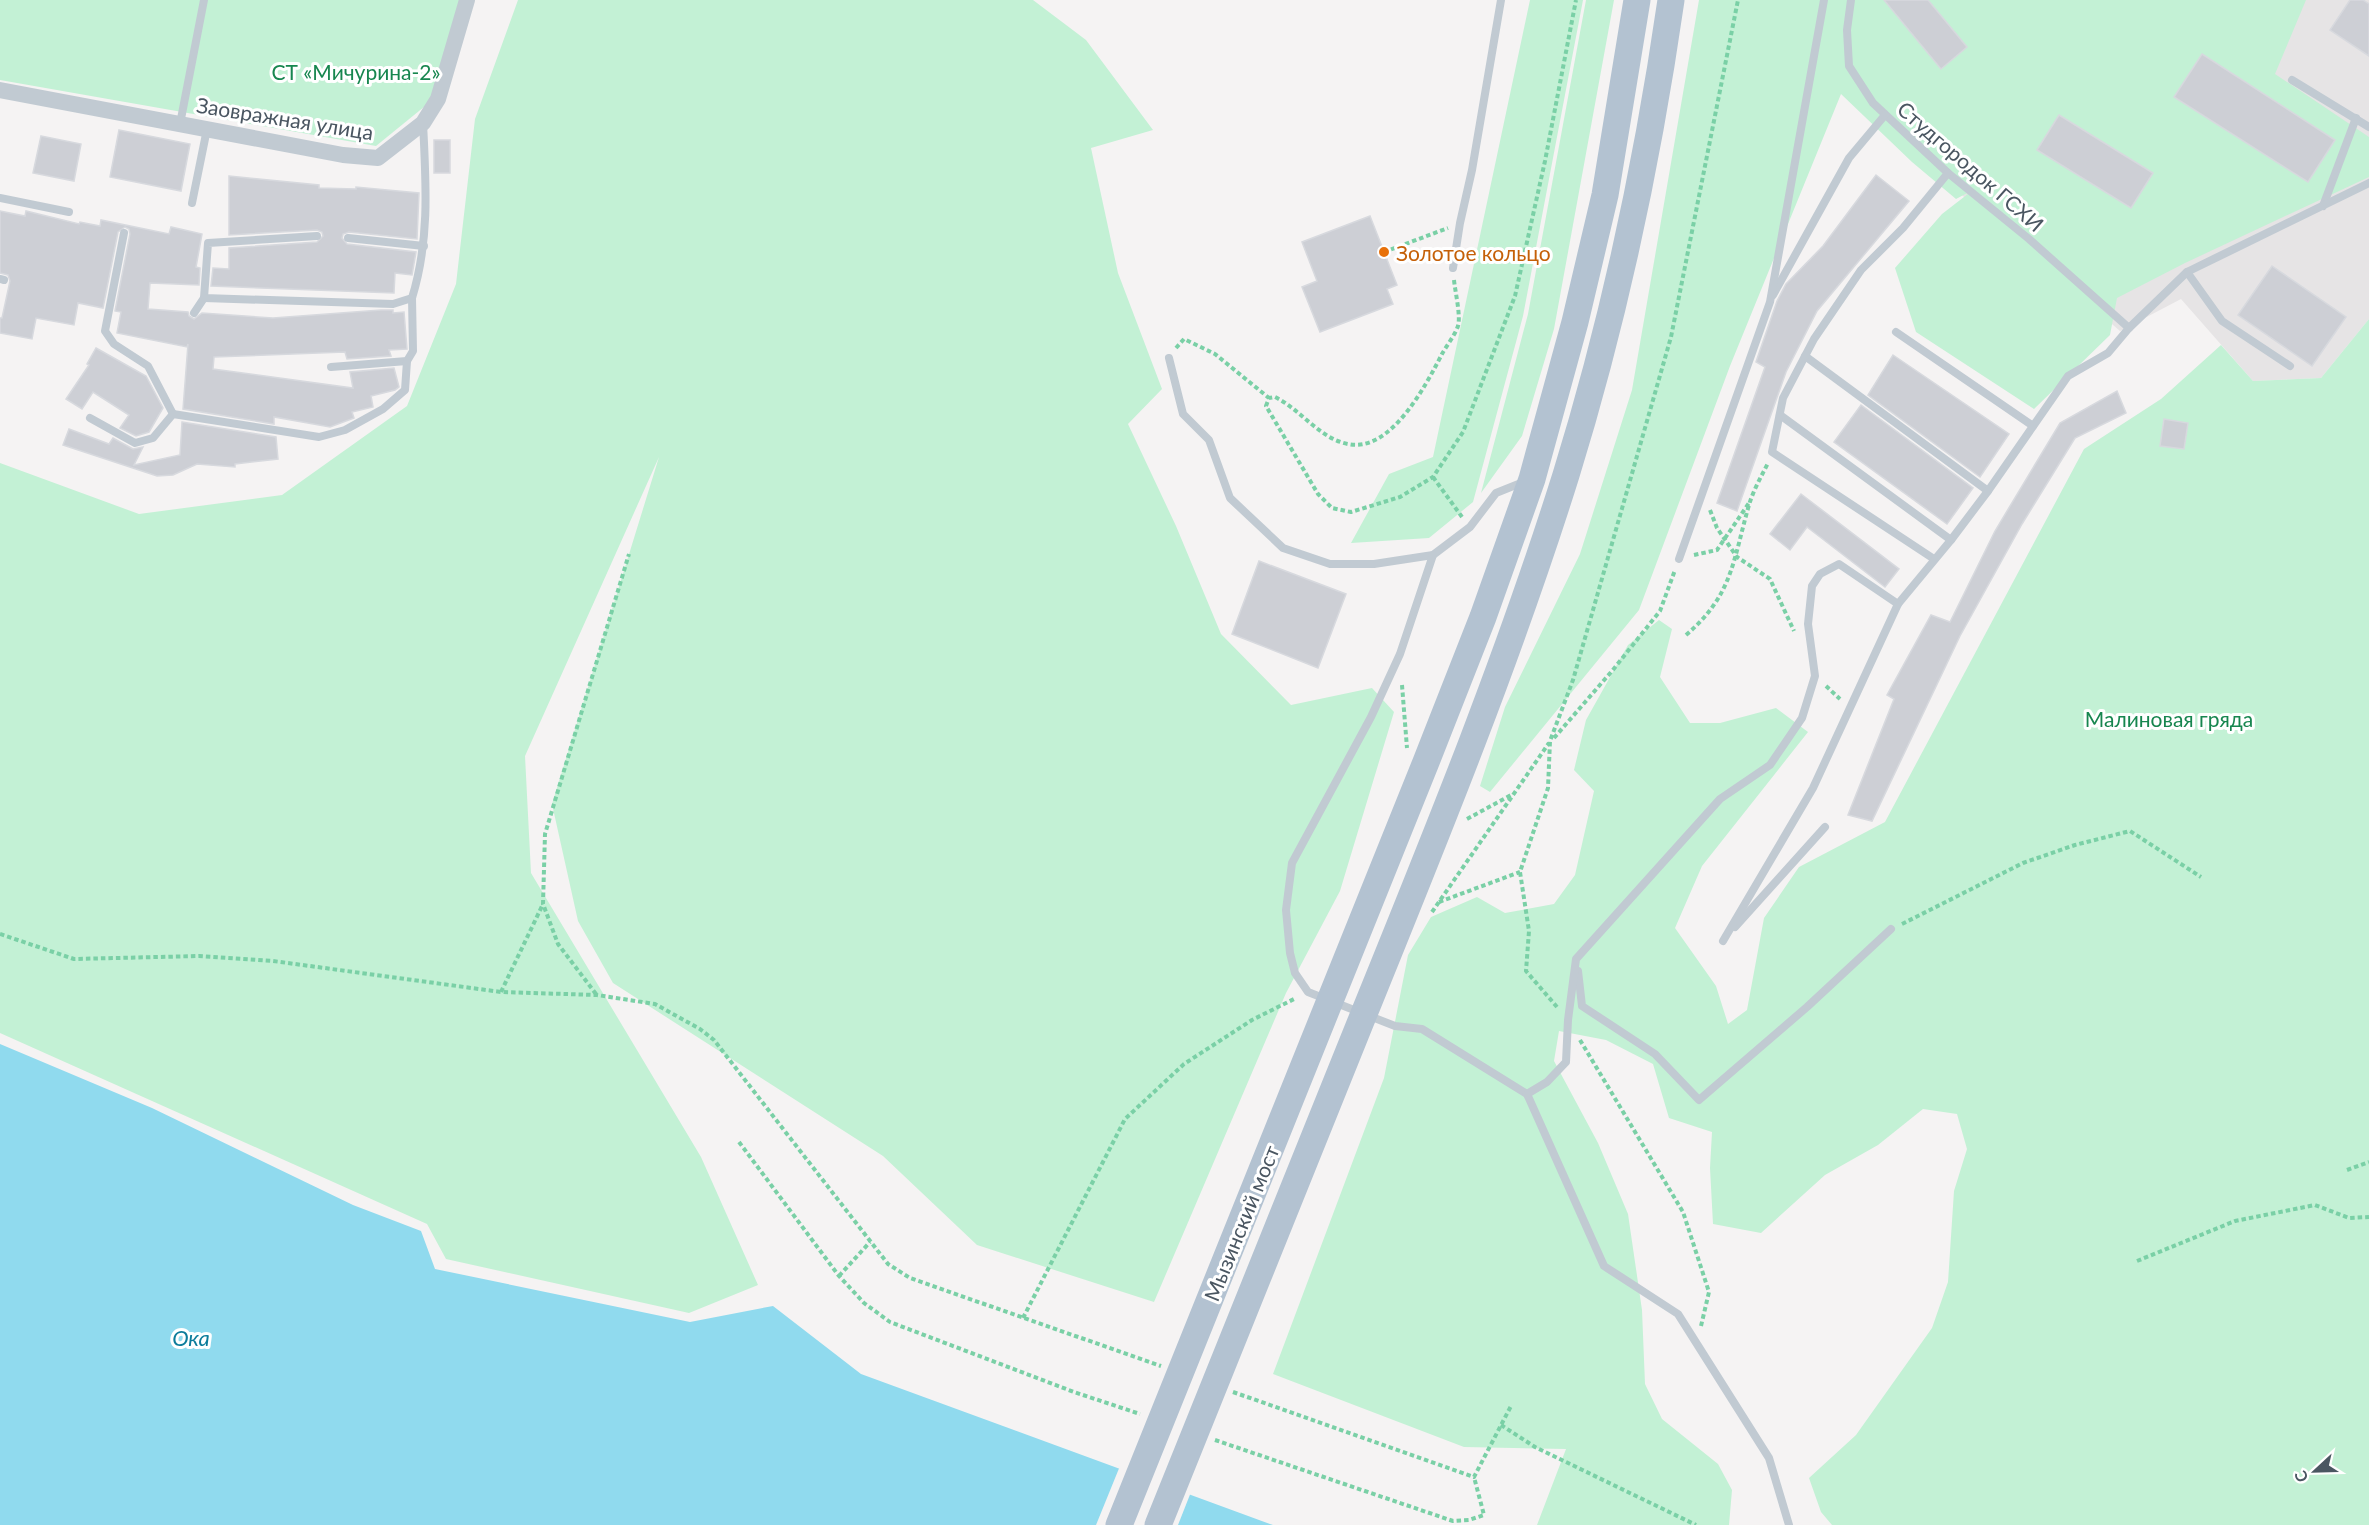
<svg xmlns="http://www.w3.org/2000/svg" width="2369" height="1525" font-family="Lato,sans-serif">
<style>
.education{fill:#e6e4e5}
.green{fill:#c3f1d5}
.water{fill:#90daee}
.pier{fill:#f5f3f3}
.building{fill:#cdcfd5;stroke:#d7d9de;stroke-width:1.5}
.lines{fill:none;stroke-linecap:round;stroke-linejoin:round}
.path{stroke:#7ad0a6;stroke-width:4;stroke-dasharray:4.5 3;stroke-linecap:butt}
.lane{stroke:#c1cad2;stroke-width:8}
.street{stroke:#c1cad2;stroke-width:16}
.primary{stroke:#b3c2d1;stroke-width:27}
.food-dot{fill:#e8710a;stroke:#fff;stroke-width:2}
.labels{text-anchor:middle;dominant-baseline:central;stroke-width:6;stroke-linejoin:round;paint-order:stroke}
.park-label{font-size:21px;fill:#17864f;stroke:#fff}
.street-label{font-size:21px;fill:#4a5661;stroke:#fff}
.food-label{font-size:21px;fill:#c56008;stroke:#fff;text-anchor:start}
.water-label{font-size:22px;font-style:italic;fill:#0c7c9b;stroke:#fff}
</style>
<rect width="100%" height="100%" fill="#f5f3f3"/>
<!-- education -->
<path class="education" d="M1844,0H2369V319L2321,378L2253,381L2181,299L2120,331L1856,104Z"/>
<!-- green -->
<g class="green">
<path d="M0,0H463L435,98L376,146L0,80Z"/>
<path d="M518,0H1033L1086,40L1153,130L1091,148L1118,273L1162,389L1128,424L1176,526L1221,634L1291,705L1372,688L1394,712L1340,891L1286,993L1154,1302L977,1245L883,1156L613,983L578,921L552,804L659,457L525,756L531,873L701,1157L758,1285L689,1313L446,1259L427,1224L0,1033V463L139,514L282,495L407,406L456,284L475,119Z"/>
<path d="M1530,0H1583L1523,316L1473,502L1429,538L1351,543L1389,474L1433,457Z"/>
<path d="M1586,0H1614L1554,329L1522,436L1481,493L1528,314Z"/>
<path d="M1699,0H2306L2275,74L2369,137V177L2185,263L2117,298L2110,335L2034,409L1916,332L1895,268L1942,214L1973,190L1956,199L1912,162L1841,94L1730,366L1639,610L1490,792L1480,786L1505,707L1580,554L1632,390Z"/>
<path d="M2369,319V1525H1832L1821,1512L1809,1478L1856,1435L1932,1328L1948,1282L1954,1191L1967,1149L1957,1114L1923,1109L1878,1145L1825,1175L1761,1233L1713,1224L1710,1168L1712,1132L1669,1118L1653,1064L1606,1040L1559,1031L1554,1061L1598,1143L1628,1214L1642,1310L1645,1384L1662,1419L1718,1464L1732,1490L1729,1525H1537L1566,1449L1464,1447L1273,1374L1384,1078L1408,955L1431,917L1477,897L1505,913L1554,904L1575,875L1594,791L1574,770L1586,720L1628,645L1659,620L1672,629L1660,677L1690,723H1720L1776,708L1808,732L1702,866L1675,928L1716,986L1728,1024L1747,1010L1764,918L1799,867L1885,822L2084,449L2161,399L2221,345L2253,381L2321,378Z"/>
</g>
<!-- water -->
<path class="water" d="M0,1044L152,1108L353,1205L421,1231L435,1269L690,1322L773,1306L861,1374L1273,1525H0Z"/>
<!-- pier -->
<path class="pier" d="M1120,1466L1191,1492L1178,1525H1096Z"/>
<!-- building -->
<g class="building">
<path d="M1884,0H1928L1967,47L1941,69Z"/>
<path d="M2350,0H2363L2369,4V56L2330,30Z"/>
<path d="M2202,54L2335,140L2308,182L2174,97Z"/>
<path d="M2059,115L2153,173L2131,208L2037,150Z"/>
<path d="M119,130L190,144L181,191L110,177Z"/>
<path d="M41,136L81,144L74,181L33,173Z"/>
<rect x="434" y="140" width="16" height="33"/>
<path d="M1876,175L1909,201L1817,311L1786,372L1737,511L1717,503L1765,367L1756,362L1777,301L1786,284L1823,246Z"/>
<path d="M229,176L319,185V188L356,189V187L419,193L417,239L349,232L343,234L342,238L347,244L416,252L412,275L395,273L394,293L211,286L213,268L229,269V248L317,242L323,236L322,232L317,230L229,235Z"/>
<path d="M0,211L25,216L26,211L79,224L80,222L100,226L101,220L169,234L171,227L202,234L196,267L200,268L199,285L150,283L148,309L188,312L189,316L194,319L202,313L273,318L381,310H393V313L404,312L407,349L389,350L391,356L347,359L345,352L214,357L213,369L353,388L350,372L394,368L399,387L395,390L371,396L373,407L352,412L354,418L330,427L274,417V424L183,409L188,344L187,347L117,333L121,312L115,311L130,234L129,229L125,227L118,232L103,308L78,303L74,325L36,318L32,339L0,333V318H2L10,281L8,275L0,273Z"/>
<path d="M1370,216L1397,285L1387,289L1393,304L1320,332L1302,287L1317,281L1302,242Z"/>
<path d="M2272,266L2346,317L2312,366L2238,315Z"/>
<path d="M96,348L146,376L163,408L149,432L136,436L120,428L129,415L93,392L82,409L66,399L89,365L87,364Z"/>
<path d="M1893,355L2009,434L1980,477L1868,395Z"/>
<path d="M2117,391L2126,413L2075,438L2022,524L1960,636L1872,821L1848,815L1894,699L1887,695L1931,615L1950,622L1995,531L2060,423Z"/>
<path d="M1861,405L1973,488L1947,524L1834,442Z"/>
<path d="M2164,419L2188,423L2184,449L2160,446Z"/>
<path d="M182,422L276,437L278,459L235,464V467L197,464L173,475L157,476L63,445L69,429L109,444L113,438L133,449L143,447L134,465L180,455Z"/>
<path d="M1801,494L1899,569L1885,587L1807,527L1790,550L1770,534Z"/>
<path d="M1259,561L1346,594L1318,668L1232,634Z"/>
</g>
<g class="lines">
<!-- path -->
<g class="path">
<path d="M1384,252L1448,228"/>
<path d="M1454,280C1455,291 1461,316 1458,326C1455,335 1447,345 1442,354C1426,385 1391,453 1348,444C1320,439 1300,409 1275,397L1269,398L1266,406L1318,494L1332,508L1351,512L1400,497L1433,477L1463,432L1515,296L1545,161L1576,0"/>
<path d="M1176,348L1184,339L1215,354L1269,398"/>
<path d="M1433,477L1462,517"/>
<path d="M1710,510L1717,528L1737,557L1770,579L1794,631"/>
<path d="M1694,555L1717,550L1749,503"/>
<path d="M1686,635C1733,595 1733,560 1749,505C1753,491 1761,477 1768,463"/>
<path d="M1402,685L1407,748"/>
<path d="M1826,686L1840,699"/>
<path d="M1554,738L1612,671L1660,611L1675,570"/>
<path d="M1467,819L1513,794"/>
<path d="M1439,902L1520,872"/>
<path d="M1432,912L1549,743"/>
<path d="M1902,924L2023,863L2075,845L2130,831L2201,877"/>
<path d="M0,934L74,959L199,956L273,961L501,992L597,995L655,1004L700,1029L714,1040L888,1264L910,1278L1161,1366"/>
<path d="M501,992L543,904"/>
<path d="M596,994L558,944L543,904L545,834L629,554"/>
<path d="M1557,1007L1526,971L1529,931L1520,872L1548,788L1550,741L1573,680L1671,337L1738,0"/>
<path d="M1580,1040L1683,1212L1709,1292L1701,1326"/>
<path d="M739,1142L839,1276L864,1303L890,1322L1074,1392L1140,1414"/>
<path d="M2347,1170L2369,1162"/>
<path d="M2137,1261L2235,1221L2315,1205L2349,1218L2369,1217"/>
<path d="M839,1276L870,1242"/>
<path d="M1023,1318L1125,1119L1184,1064L1252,1020L1296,998"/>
<path d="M1233,1392L1474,1477L1511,1406"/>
<path d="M1501,1425L1535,1447L1696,1525"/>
<path d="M1215,1440L1453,1521L1469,1520L1484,1515L1474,1477"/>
</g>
<!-- lane -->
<g class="lane">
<path d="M1851,0L1847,30L1849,66L1873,103L1948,173L2029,239L2129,328"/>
<path d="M2292,80L2369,127"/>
<path d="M180,124L204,0"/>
<path d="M0,198L69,212"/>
<path d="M192,203L207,129"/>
<path d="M2323,206L2356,118"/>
<path d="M124,233L105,331L114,344L148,366L173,414"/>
<path d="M317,236L208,243L204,298L393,304L412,298C430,240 426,183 423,123"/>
<path d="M348,238L424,246"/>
<path d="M1453,268L1460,223L1472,170L1501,0"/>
<path d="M2187,272L2222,321L2290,366"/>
<path d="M0,279L4,280"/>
<path d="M1773,295L1849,158L1885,115"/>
<path d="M194,313L204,298"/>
<path d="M1896,332L2033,426"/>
<path d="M1805,356L1988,491"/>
<path d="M1169,358L1183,414L1209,440L1230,498L1283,548L1330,564H1374L1433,555L1470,527L1496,493L1526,481"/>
<path d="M331,367L407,361L413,351L412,298"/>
<path d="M1780,415L1951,540"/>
<path d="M90,418L135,443L153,438L173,414L319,437L345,430L383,409L405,390L407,361"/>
<path d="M1433,555L1400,654L1371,717L1292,863L1286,910L1290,953L1295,973L1308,992L1395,1026L1422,1029L1527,1094L1604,1266L1678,1314L1769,1458L1789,1525"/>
<path d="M1679,559L1770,302L1824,0"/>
<path d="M1934,559L1772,452L1783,398L1814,339L1861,270L1903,228L1948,173"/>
<path d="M1735,927L1825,827"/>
<path d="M1723,941L1813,788L1898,604L1951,540L1988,491L2068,376L2108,353L2129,328L2187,272L2369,183"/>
<path d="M1578,971L1582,1006L1655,1054L1699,1100L1807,1007L1891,929"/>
<path d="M1527,1094L1547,1082L1566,1062L1568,1020L1576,959L1720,799L1770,765L1802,718L1815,676L1808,624L1812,586L1820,574L1839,564L1898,604"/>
</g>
<!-- street -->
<path class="street" d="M0,90L343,155L378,158L423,123L438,99L467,0"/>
<!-- primary -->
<g class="primary">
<path d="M1119,1525L1426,762L1483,617L1532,479L1575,322L1605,195L1637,0"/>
<path d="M1158,1525C1226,1357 1294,1189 1361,1021C1434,841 1508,660 1566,475C1614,320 1648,160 1671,0"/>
</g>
</g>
<!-- markers -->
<circle class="food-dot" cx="1384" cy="252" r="6"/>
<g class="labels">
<!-- park labels -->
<g class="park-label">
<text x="356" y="71">СТ «Мичурина-2»</text>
<text x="2169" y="718">Малиновая гряда</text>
</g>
<!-- street labels -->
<g class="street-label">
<text transform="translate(285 118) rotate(9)">Заовражная улица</text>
<text transform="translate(1971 166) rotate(41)">Студгородок ГСХИ</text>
<text transform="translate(1241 1223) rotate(-68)">Мызинский мост</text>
</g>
<!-- food labels -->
<g class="food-label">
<text x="1396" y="252">Золотое кольцо</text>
</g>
<!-- water labels -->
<g class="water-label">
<text x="191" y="1337">Ока</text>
</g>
</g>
<!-- north arrow -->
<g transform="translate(2315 1471) rotate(248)" stroke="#ffffff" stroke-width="4.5" paint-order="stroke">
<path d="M0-4.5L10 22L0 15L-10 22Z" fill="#4a5661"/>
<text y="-9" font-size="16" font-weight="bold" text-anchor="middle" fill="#4a5661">С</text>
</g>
</svg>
